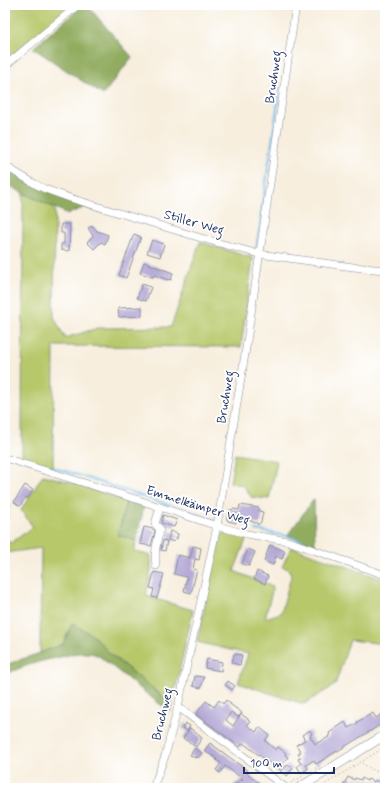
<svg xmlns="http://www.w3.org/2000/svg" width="390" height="793" font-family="Mynerve,sans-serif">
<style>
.green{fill:#b7c86b;stroke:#697c64}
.forest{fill:#91ac5f;stroke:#566e5e}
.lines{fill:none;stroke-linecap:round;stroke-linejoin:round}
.stream{stroke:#77c0ef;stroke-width:2}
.building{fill:#b6abd7}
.minor-casing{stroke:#898e9e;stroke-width:8}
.major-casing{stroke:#898e9e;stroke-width:10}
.path{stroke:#898e9e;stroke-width:1;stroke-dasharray:1 3;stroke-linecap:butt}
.minor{stroke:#fff;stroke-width:7}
.major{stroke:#fff;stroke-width:9}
.labels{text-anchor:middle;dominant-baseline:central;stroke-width:3.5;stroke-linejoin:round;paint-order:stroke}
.street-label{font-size:13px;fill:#1b2f5e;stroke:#fff}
</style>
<rect width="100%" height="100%" fill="#fff"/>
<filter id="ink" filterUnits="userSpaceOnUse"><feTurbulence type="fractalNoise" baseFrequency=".025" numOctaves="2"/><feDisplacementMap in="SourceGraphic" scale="8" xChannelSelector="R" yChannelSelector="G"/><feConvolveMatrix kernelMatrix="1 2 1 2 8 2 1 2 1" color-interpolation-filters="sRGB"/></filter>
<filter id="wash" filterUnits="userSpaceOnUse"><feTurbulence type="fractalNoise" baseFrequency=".012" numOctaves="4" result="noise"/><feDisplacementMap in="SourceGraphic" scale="16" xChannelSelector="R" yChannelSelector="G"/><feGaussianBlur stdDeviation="0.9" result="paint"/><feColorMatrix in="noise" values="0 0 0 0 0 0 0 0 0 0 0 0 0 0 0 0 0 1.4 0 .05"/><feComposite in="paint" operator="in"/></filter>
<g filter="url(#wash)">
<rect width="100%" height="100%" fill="#f7eedd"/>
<!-- green -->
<g class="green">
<path d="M5,5H71L5,61Z"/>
<path d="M23,193L55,208L54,317L65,338L98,328L171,327L200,242L253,258L241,347L54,346L53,467L22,458Z"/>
<path d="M235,454L277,461L269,499L251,497L243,485L230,483Z"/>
<path d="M43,475L70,482L126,501L118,535L136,541L134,551L151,556V570L146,596L193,610L172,704L110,654L100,642L91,634L72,624L63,644L40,653L41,548L5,553V539L11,543L33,527L21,510Z"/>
<path d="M225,533L247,537L234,571L273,587L265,618L281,613L291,576L289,569L282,567L291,547L385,580V644L350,640L335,685L304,704L238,683L248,654L197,642L220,536Z"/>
</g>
<!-- forest -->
<g class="forest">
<path d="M83,5H87L132,57L103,95L33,48Z"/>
<path d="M5,169L102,210L101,212L81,206L83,208L68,214L23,193L5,183Z"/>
<path d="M314,499L315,545L287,536Z"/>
<path d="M126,501L144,507L136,541L118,535Z"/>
<path d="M72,624L91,634L100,642L110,654L172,704L170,712L99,656C95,654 92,653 87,653C80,652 72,654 65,656C44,660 24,665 5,675V665L40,653L63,644Z"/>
</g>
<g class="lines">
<!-- stream -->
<g class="stream">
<path d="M256,249L280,88"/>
<path d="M5,454L72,473L214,520"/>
<path d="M256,530L287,536L385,571"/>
</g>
</g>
<g id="blocks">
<!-- building -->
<g class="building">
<path d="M61,224H70L69,251L61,250V244H64V233H61Z"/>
<path d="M93,226L97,231L108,235L105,244L101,242L94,249L87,242L93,236L88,228Z"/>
<path d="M134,234L141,237L126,278L119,275Z"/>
<path d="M152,240L164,244L160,257L147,253Z"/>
<path d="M144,262L173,273L171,280L168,279V280L154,275L153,277L140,273Z"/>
<path d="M142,284L151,287L146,301L137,298Z"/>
<path d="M142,307V316L119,317L118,308Z"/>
<path d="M25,485L33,490L28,498L26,497L20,506L14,502Z"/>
<path d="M5,502L10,503L8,519L5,518Z"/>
<path d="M240,505L259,508V511L263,512L261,522L258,525L257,523L252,522V521L236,518V523L228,521L227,519L229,510H232L233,509L239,510Z"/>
<path d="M163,515L177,520L174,527L161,523Z"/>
<path d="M144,527L153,529L155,531L151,546L140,544Z"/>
<path d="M170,531L178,534L177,539L175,538L174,542L168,540Z"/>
<path d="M163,540L167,541L165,551L161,550Z"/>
<path d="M270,545L285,551L282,559L276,556L273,565L264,561Z"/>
<path d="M193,546L201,548L199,560L195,559L193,569L197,570L191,593L184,591L187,577L174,574L178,555L190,558Z"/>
<path d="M248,549L255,552L249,566L242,564Z"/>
<path d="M257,571L268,576L265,584L254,579Z"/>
<path d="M154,572L164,574L157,598L152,597L154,589L150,588Z"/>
<path d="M234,654L242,655L240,665L232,663Z"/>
<path d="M207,659L222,662L221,671L205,668Z"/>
<path d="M195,676L204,677L201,688L193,686Z"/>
<path d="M228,681L235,686L232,690L225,685Z"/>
<path d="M219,700L223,704L226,700L231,704H230L242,713L238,717L231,712L226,720L233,726L241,714L248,719V720L250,722L247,725L256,732L259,727L269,735L265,741L276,750L278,747L286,753L285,755L288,757L279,770L243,743L240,747L196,714L206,701L214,707Z"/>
<path d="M385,712V722L316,764L314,760L306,765L308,769L301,773L297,766L301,764L298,759L301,758L298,754L301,752L296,745L305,740L302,735L310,730L312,734L310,736L315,744L329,737L328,736L330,735L329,733L345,722L348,728L358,723L357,722L373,713L376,718Z"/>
<path d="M185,723L190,726L187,731L182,728Z"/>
<path d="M190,728L202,738L196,747L183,738Z"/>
<path d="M210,743L248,771L247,773L265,788H237L233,785L243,779L225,766L220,773L216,770L221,763L216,760L217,759L213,756L204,751Z"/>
<path d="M195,748L202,753L198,758L196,756L195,758L190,755Z"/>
<path d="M288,765L293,768L287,776L280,771Z"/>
<path d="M385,775V788H348L343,786L348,777L354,780L355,778L361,780L362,778L367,781L368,779L374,782L375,780L381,783Z"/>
</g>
</g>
</g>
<g filter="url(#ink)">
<use href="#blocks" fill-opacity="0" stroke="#898e9e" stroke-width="1"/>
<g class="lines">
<defs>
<g id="minor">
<path d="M5,66L78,5"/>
<path d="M5,166L35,184L45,189L70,198L201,238L259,254L353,267L385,270"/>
<path d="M5,458L145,502L217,526L247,534L288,541L385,575"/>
<path d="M156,566C154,551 157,543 160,529L155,524L160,507"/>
<path d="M178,707L286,788"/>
<path d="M153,788L165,756L178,707L217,526L246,348L296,5"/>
</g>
<path id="major" d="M299,788L385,735"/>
</defs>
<!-- minor casing -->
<use href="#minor" class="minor-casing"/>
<!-- major casing -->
<use href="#major" class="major-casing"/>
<!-- path -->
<g class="path">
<path d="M362,763L363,764L375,771L385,772"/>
<path d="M291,783L321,765"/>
<path d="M319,788L385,747"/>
</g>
<!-- minor -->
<use href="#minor" class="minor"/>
<!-- major -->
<use href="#major" class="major"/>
</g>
</g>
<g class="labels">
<!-- street labels -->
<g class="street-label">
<text transform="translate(274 77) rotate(-82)">Bruchweg</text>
<text transform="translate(194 223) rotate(16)">Stiller Weg</text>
<text transform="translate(226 397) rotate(-81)">Bruchweg</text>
<text transform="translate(198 506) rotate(17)">Emmelkämper Weg</text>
<text transform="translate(163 714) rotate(-76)">Bruchweg</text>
</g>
</g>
<!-- margin -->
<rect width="390" height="793" fill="none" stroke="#fff" stroke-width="20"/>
<!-- scale -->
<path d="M244 767v6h90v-6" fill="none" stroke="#1b2f5e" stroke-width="2"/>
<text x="250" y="767" font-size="12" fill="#1b2f5e" stroke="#ffffff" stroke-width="3" paint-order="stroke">100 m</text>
</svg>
